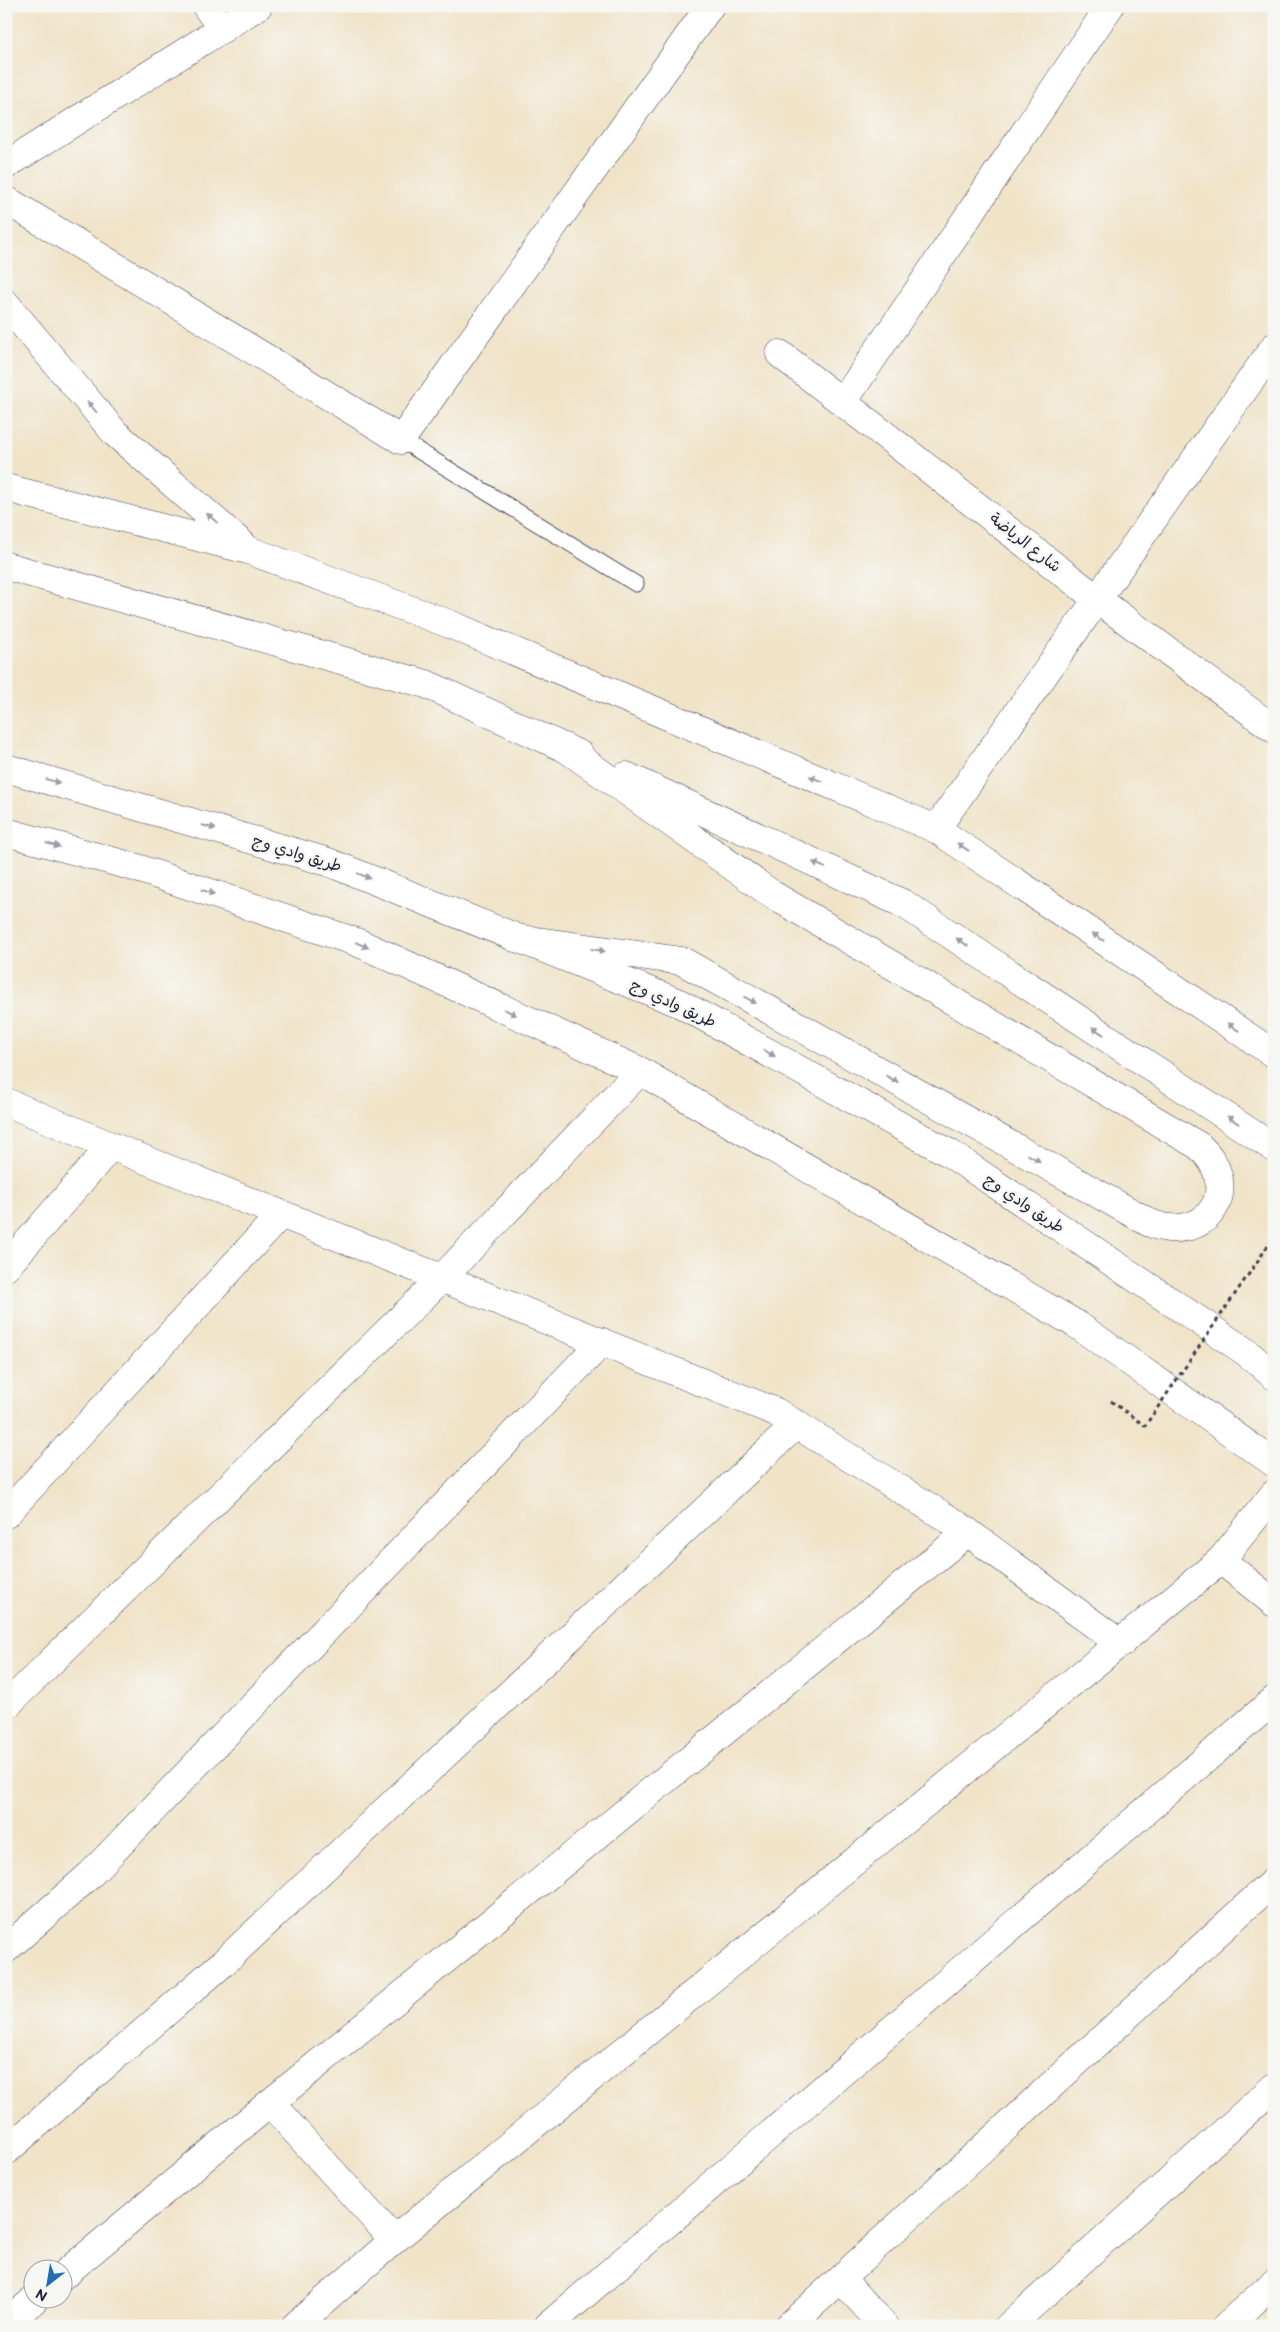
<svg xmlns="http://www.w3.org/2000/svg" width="1280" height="2332" font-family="'Balsamiq Sans','Playpen Sans Arabic',sans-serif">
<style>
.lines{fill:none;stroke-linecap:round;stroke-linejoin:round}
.lane-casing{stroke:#413f50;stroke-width:17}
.street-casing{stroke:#413f50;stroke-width:29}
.primary-casing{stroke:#413f50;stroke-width:29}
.lane{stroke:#fff;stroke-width:15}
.street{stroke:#fff;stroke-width:28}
.primary{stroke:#fff;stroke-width:28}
.path-bridge{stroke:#413f50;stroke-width:3;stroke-dasharray:4 4;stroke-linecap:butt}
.oneway{fill:#9c9ca7}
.labels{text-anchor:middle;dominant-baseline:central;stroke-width:4.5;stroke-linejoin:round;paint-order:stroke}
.street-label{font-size:16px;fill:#22223b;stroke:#f6f6f2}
</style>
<rect width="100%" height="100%" fill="#f6f6f2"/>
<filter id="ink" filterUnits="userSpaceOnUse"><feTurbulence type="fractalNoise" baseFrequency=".02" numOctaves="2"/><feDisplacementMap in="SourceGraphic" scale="10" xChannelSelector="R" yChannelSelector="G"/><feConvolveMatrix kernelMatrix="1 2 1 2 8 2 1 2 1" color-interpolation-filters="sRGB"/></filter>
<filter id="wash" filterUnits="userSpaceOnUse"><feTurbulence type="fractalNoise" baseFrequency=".0096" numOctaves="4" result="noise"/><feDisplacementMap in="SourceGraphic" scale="20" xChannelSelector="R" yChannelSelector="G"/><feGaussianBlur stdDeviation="1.12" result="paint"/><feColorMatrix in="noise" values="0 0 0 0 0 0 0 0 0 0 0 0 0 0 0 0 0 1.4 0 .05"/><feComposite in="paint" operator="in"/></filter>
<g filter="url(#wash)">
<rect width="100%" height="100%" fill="#f0e3c8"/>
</g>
<g filter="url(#ink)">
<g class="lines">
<defs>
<path id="lane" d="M401,440L636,584"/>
<g id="street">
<path d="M206,6L222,29"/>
<path d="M6,165L258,6"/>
<path d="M6,200L401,440L710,6"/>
<path d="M6,304L115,433L243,545"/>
<path d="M780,354L1097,599L1274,729"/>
<path d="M843,402L1110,6"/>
<path d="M6,488L248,550L447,623L936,829L1274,1054"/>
<path d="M936,829L1274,347"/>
<path d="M6,832L134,867L359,943L640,1071L1076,1324L1274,1463"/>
<path d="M6,1102L111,1146L776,1412L958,1525L1121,1644"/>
<path d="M6,1267L111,1146"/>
<path d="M6,1514L281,1214"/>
<path d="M1221,1560L1274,1494"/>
<path d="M6,1706L442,1278L640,1071"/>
<path d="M6,1949L90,1875L602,1342"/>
<path d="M270,2103L394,2240"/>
<path d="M6,2151L223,1963L797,1424"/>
<path d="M62,2276L270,2103L968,1532"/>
<path d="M841,2279L884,2326"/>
<path d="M6,2323L34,2300"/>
<path d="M295,2326L394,2240L1221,1560L1274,1603"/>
<path d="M548,2326L1274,1700"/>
<path d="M789,2326L1274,1881"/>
<path d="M1009,2326L1274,2087"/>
<path d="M1226,2326L1274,2283"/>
</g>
<g id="primary">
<path d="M6,566L426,684L580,755"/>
<path d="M6,768L328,862L679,1003L949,1153L1246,1352L1274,1376"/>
<path d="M626,776L904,904L1274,1148"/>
<path d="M515,938L682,961L1150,1223C1207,1246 1245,1188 1199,1146L773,895L564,747"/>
</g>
</defs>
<!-- lane casing -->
<use href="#lane" class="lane-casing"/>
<!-- street casing -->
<use href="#street" class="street-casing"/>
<!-- primary casing -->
<use href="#primary" class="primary-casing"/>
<!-- lane -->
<use href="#lane" class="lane"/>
<!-- street -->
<use href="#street" class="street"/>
<!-- primary -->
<use href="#primary" class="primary"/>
<!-- path-bridge -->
<path class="path-bridge" d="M1111,1401L1145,1426L1274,1237"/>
</g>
<!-- one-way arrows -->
<defs><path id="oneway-solid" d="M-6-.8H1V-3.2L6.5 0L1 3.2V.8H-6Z" transform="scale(1.25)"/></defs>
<g class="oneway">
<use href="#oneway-solid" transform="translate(92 407) rotate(-131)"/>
<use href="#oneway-solid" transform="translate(212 518) rotate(-139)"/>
<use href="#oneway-solid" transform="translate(816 779) rotate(-157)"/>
<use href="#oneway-solid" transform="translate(53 781) rotate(16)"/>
<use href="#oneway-solid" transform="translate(209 827) rotate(16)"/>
<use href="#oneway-solid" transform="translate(53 845) rotate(16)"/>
<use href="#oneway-solid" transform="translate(963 847) rotate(-146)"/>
<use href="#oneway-solid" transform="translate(819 865) rotate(-155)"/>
<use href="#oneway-solid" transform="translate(364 876) rotate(22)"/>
<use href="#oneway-solid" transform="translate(208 892) rotate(19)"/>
<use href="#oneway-solid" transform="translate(1098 937) rotate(-146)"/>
<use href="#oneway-solid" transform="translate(962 942) rotate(-147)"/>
<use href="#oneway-solid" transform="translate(362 945) rotate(23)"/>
<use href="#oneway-solid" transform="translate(598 950) rotate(8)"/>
<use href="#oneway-solid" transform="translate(750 1000) rotate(29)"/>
<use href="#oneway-solid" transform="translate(510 1012) rotate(25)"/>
<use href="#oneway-solid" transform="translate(1233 1027) rotate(-146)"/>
<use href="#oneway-solid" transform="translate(1098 1031) rotate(-147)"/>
<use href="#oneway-solid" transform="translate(769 1053) rotate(29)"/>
<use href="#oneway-solid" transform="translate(892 1079) rotate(29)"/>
<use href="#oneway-solid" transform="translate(1233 1120) rotate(-146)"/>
<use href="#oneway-solid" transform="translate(1034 1158) rotate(29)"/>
</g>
</g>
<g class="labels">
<!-- street labels -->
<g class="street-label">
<text transform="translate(1025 543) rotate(38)">شارع الرياضة</text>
<text transform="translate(297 854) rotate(17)">طريق وادي وج</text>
<text transform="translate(673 1004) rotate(25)">طريق وادي وج</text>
<text transform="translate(1024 1204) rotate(34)">طريق وادي وج</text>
</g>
</g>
<!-- margin -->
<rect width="1280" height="2332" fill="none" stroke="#f6f6f2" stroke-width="25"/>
<!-- north arrow -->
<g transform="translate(48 2284) rotate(211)"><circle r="24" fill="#f6f6f2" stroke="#a1a1a9"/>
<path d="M0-4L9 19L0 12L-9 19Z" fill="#1f6fb2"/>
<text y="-8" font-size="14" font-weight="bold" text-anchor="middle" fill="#22223b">N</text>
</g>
</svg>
